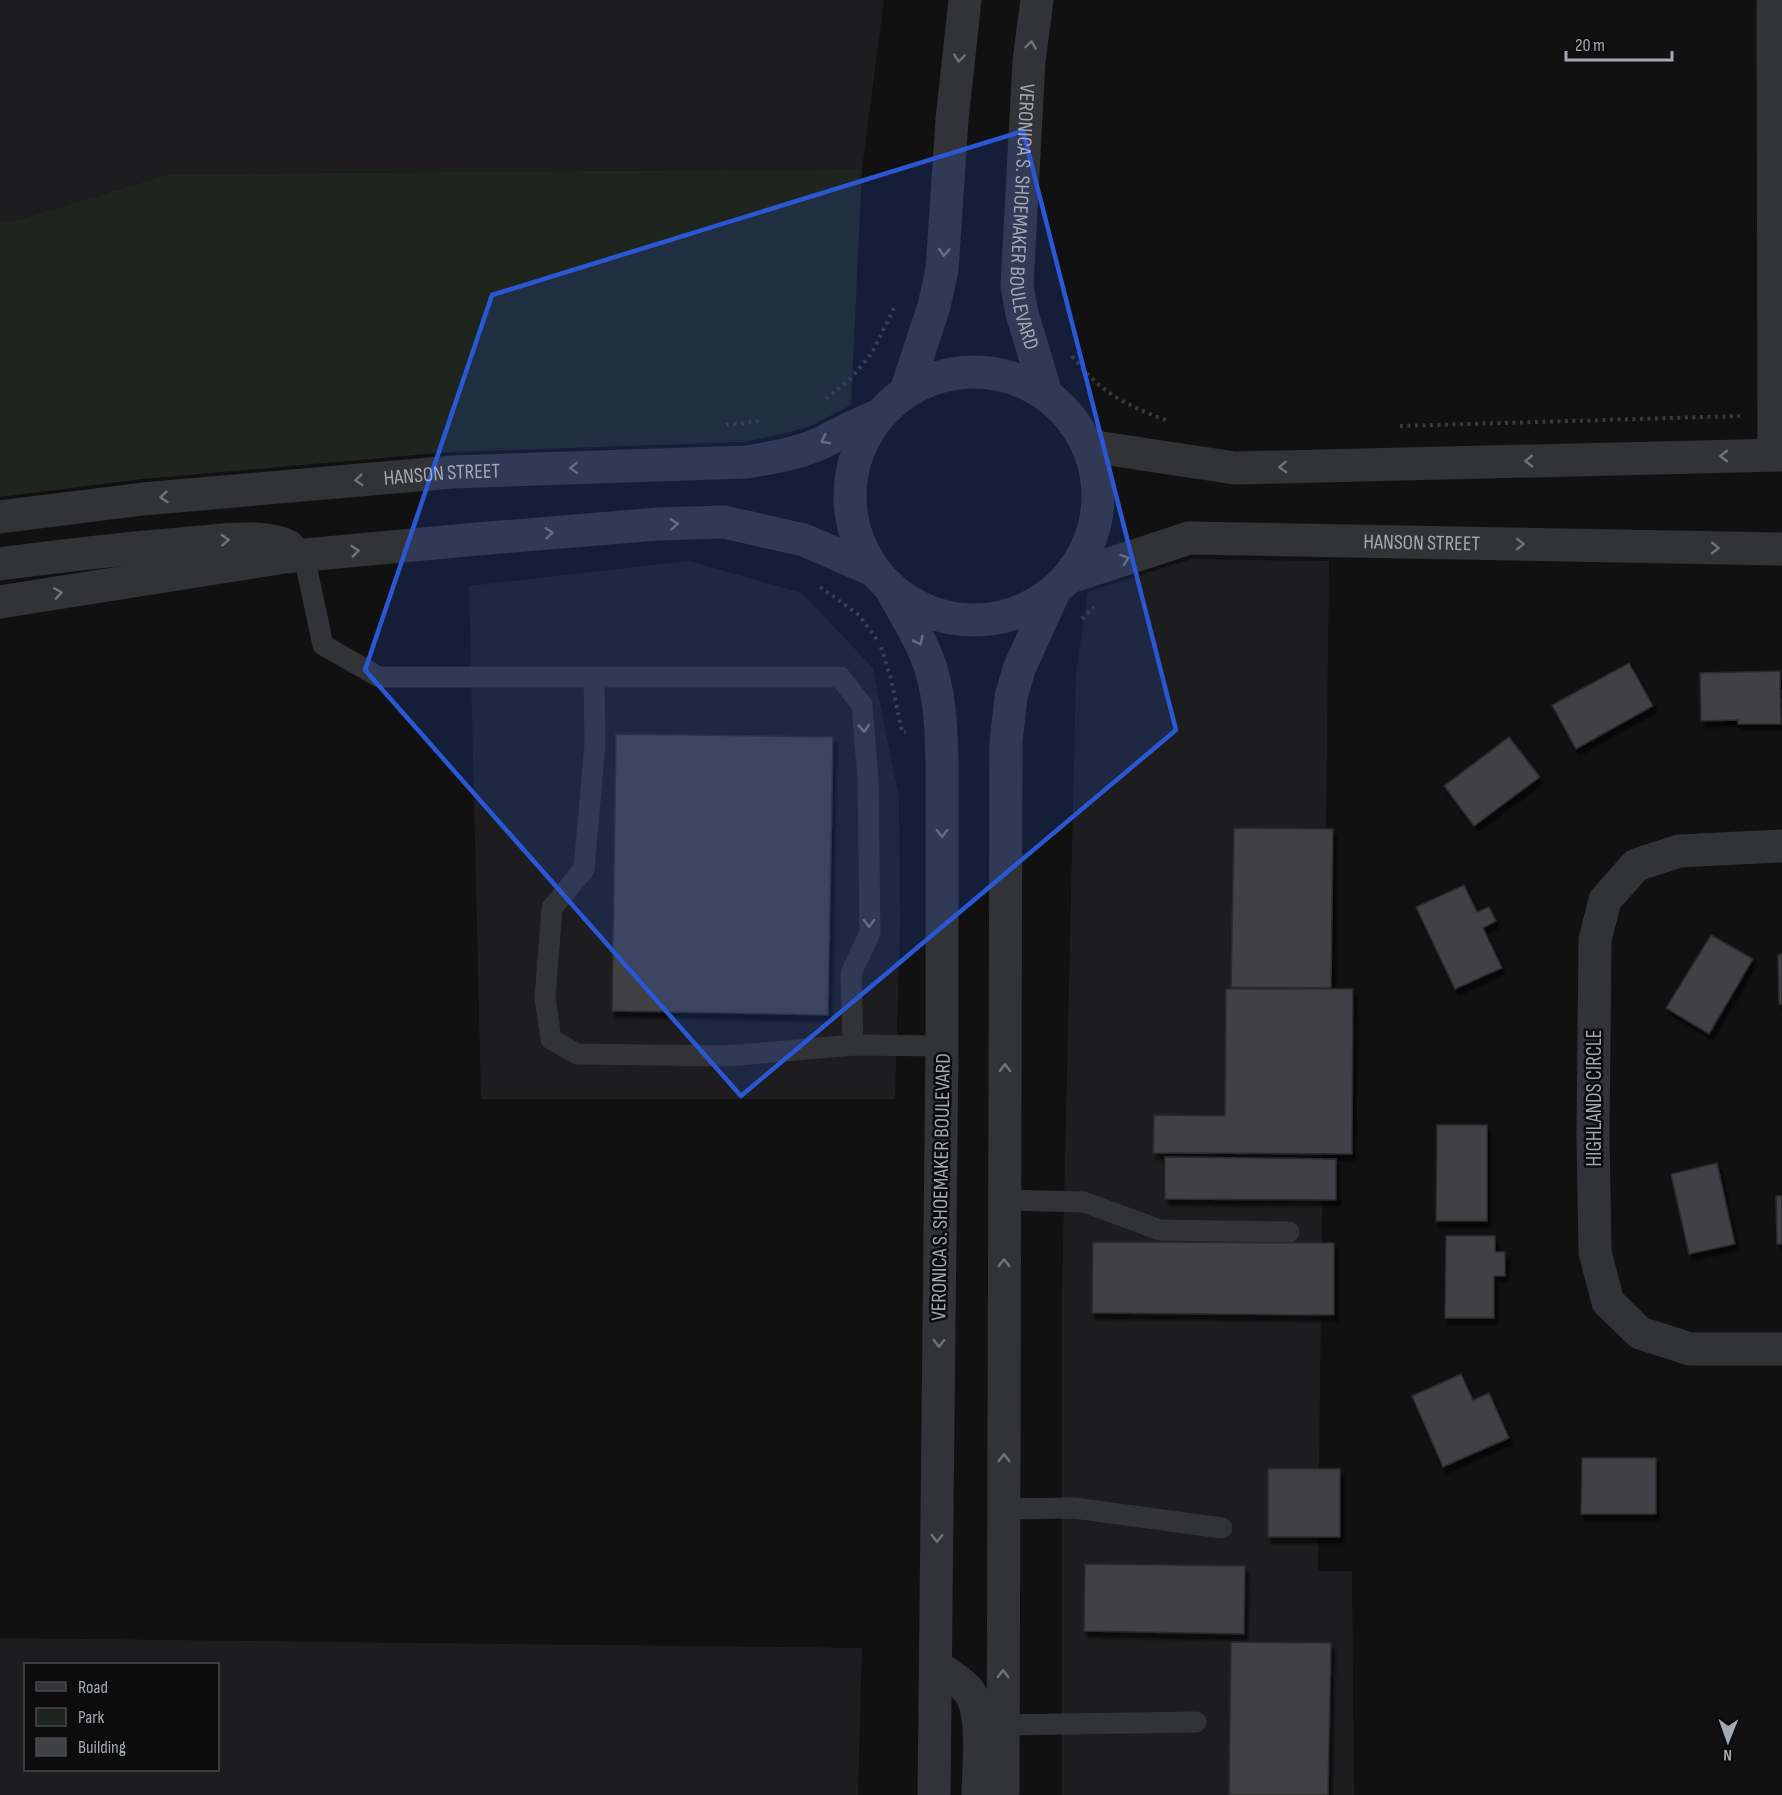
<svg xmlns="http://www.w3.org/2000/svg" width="1782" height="1795" font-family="'Sofia Sans Condensed',sans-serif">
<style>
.built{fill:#1d1d1f;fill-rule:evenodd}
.green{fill:#1e251e}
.building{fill:#404145;stroke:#2b2b2e;stroke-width:1.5;filter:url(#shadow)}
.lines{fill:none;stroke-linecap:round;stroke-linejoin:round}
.path{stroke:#383a3e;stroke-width:4;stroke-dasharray:3 4.5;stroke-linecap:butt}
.service{stroke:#323337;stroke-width:21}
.minor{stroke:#323337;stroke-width:33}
.tertiary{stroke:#323337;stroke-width:33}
.oneway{stroke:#70737b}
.marked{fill:#2a57d4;fill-opacity:0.2;stroke:#2a57d4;stroke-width:4.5;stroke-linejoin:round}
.labels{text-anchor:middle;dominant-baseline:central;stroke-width:5;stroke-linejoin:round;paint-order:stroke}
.street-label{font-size:21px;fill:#a3a8b2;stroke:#0c0c0d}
</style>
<defs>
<filter id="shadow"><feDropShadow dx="3.5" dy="6" stdDeviation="1.5" flood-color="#0009"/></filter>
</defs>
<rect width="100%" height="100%" fill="#111112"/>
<!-- built -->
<g class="built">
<path d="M0,0H884L862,169L169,174L14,221H0Z"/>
<path d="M1191,559L1329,561L1318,1571H1352L1354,1795H1062V1291L1076,673L1088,592Z"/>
<path d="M689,561L802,593L873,668L899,797L900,925L895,1099H481L469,586Z"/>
<path d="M0,1638L862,1648L858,1795H0ZM26,1664H218V1770H26Z"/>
</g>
<!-- green -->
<path class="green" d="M862,169L851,405L810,426L783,434L744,442L450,452L142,479L0,497V221H14L169,174Z"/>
<!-- building -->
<g class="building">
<path d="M1629,663L1653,706L1576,749L1552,705Z"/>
<path d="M1780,671L1781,724H1738V720L1701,721L1700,673Z"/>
<path d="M616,734L833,737L828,1015L612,1011Z"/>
<path d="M1509,737L1540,777L1474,826L1444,786Z"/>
<path d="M1234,828L1333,829L1331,988L1231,987Z"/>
<path d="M1464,885L1477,912L1489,907L1496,921L1483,928L1502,968L1455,989L1416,907Z"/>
<path d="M1711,935L1753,959L1709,1034L1666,1008Z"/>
<path d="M1782,954V1004H1779L1778,955Z"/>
<path d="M1226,989H1353L1352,1154L1153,1153L1154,1115L1225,1116Z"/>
<path d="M1437,1125H1487V1221H1436Z"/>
<path d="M1165,1157L1336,1159V1200L1165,1199Z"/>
<path d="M1717,1163L1735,1244L1689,1254L1671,1174Z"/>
<path d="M1776,1196H1782V1244H1777Z"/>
<path d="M1446,1236H1495V1252H1505V1276H1494V1318H1445Z"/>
<path d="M1093,1242L1334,1243V1315L1092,1313Z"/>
<path d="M1461,1374L1473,1400L1489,1393L1509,1438L1443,1467L1412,1396Z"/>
<path d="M1582,1458H1656V1514H1581Z"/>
<rect x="1268" y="1469" width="72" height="68"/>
<path d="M1085,1564L1245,1566L1244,1634L1084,1631Z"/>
<path d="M1231,1642L1331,1643L1328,1795H1229Z"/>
</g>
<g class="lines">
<!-- path -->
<g class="path">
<path d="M1072,356C1101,393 1125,405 1168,421"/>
<path d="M826,399L851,378L872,353L894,308"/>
<path d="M726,425L761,421"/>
<path d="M1400,426L1740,416"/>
<path d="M820,587L859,615L877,640"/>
<path d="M1082,619L1094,607"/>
<path d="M881,647L891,679L902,732H906"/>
</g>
<!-- service -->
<g class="service">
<path d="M304,556L323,645L379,677H840L862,705L868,778L870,933L851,973L853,1045"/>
<path d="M594,677L595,744L584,869L552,908L545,998L551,1039L577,1054L727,1056L853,1045L942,1046"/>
<path d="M1005,1200L1084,1202L1160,1230L1289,1232"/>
<path d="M1004,1509L1074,1508L1222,1528"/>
<path d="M1003,1725L1196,1722"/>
</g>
<!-- minor -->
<g class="minor">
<path d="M1773,0L1774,454"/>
<path d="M1782,846L1679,851L1636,865L1605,900L1595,940L1593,1134L1595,1252L1608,1302L1640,1333L1690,1349H1782"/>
</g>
<!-- tertiary -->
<g class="tertiary">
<path id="s1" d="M1037,0L1029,61L1017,286L1022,314L1046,393"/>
<circle cx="974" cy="496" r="124"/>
<path d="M906,391L934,306L942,270L952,120L965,0"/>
<path d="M1089,446L1235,468L1782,455"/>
<path id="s2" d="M0,517L143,499L452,472L746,462C770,458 796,454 819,444C839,434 857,424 878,416"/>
<path d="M0,564C60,556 119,549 180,544C208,542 265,532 289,547"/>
<path id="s3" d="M1070,577L1189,538L1782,549"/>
<path d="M892,590C903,612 917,633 926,655C940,689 941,725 942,760V1046L934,1795"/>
<path d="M0,602L284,557L477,539L658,524L724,522L804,540L875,571"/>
<path d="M936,1666C946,1673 958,1680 966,1688C986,1707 978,1769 978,1795"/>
<path d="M1003,1795L1006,742L1011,697L1019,669L1054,592"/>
</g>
</g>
<!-- one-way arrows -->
<defs><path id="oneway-chevron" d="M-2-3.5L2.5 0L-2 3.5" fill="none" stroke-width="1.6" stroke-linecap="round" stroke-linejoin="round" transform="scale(1.5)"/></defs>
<g class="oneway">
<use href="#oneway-chevron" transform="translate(1031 45) rotate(-82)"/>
<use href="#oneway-chevron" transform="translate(959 58) rotate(96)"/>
<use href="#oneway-chevron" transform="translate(944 252) rotate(94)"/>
<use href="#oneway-chevron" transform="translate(825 440) rotate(153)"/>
<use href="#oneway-chevron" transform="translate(1724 456) rotate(179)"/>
<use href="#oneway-chevron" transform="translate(1529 461) rotate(179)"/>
<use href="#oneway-chevron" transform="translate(1283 467) rotate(178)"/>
<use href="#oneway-chevron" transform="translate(574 468) rotate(178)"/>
<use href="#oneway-chevron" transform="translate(359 480) rotate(175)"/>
<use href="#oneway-chevron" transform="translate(164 497) rotate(175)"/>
<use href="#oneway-chevron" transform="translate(674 524) rotate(-3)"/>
<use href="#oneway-chevron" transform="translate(549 533) rotate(-5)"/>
<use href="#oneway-chevron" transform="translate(225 540) rotate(-4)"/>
<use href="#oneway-chevron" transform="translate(1520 544) rotate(1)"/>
<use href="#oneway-chevron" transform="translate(1715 548) rotate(1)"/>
<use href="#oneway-chevron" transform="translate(355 551) rotate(-6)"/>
<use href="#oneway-chevron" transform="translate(1125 559) rotate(-18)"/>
<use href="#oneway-chevron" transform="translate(58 593) rotate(-9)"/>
<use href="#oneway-chevron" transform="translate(919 641) rotate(64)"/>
<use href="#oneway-chevron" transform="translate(864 728) rotate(86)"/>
<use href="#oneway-chevron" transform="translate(942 833) rotate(90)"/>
<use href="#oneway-chevron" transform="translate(869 923) rotate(89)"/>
<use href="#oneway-chevron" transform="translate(1005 1068) rotate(-90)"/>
<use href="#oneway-chevron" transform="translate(1004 1263) rotate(-90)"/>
<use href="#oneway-chevron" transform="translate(939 1343) rotate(91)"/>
<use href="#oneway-chevron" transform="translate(1004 1458) rotate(-90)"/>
<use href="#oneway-chevron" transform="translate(937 1538) rotate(91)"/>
<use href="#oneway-chevron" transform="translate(1003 1674) rotate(-90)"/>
</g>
<!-- marked area -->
<path class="marked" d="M1023,131L1176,730L741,1096L365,670L492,295Z"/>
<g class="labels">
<!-- street labels -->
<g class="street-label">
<text stroke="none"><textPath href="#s1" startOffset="218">VERONICA S. SHOEMAKER BOULEVARD</textPath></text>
<text stroke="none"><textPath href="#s2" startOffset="444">HANSON STREET</textPath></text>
<text stroke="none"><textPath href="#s3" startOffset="358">HANSON STREET</textPath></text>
<text transform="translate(1594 1098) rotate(-90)">HIGHLANDS CIRCLE</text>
<text transform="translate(941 1187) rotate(-89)">VERONICA S. SHOEMAKER BOULEVARD</text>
</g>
</g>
<!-- legend -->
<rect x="24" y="1663" width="195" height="108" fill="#0c0c0d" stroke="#484a4f" stroke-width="1.5"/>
<rect x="36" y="1682" width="30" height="9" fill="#323337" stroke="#484a4f" stroke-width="1.5"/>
<text x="78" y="1693" font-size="18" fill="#a3a8b2">Road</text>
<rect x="36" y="1708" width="30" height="18" fill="#1e251e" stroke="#484a4f" stroke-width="1.5"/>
<text x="78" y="1723" font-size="18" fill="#a3a8b2">Park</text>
<rect x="36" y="1738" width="30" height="18" fill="#404145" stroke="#484a4f" stroke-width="1.5"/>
<text x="78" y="1753" font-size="18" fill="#a3a8b2">Building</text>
<!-- north arrow -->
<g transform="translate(1728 1741) rotate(181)" stroke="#0c0c0d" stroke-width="4.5" paint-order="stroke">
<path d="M0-4.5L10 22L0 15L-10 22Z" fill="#a3a8b2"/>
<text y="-9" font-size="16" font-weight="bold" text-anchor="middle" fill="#a3a8b2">N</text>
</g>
<!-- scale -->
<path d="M1566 51v9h106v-9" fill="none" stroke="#a3a8b2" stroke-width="3"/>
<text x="1575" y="51" font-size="18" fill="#a3a8b2" stroke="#0c0c0d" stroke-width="4.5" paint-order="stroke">20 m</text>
</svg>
